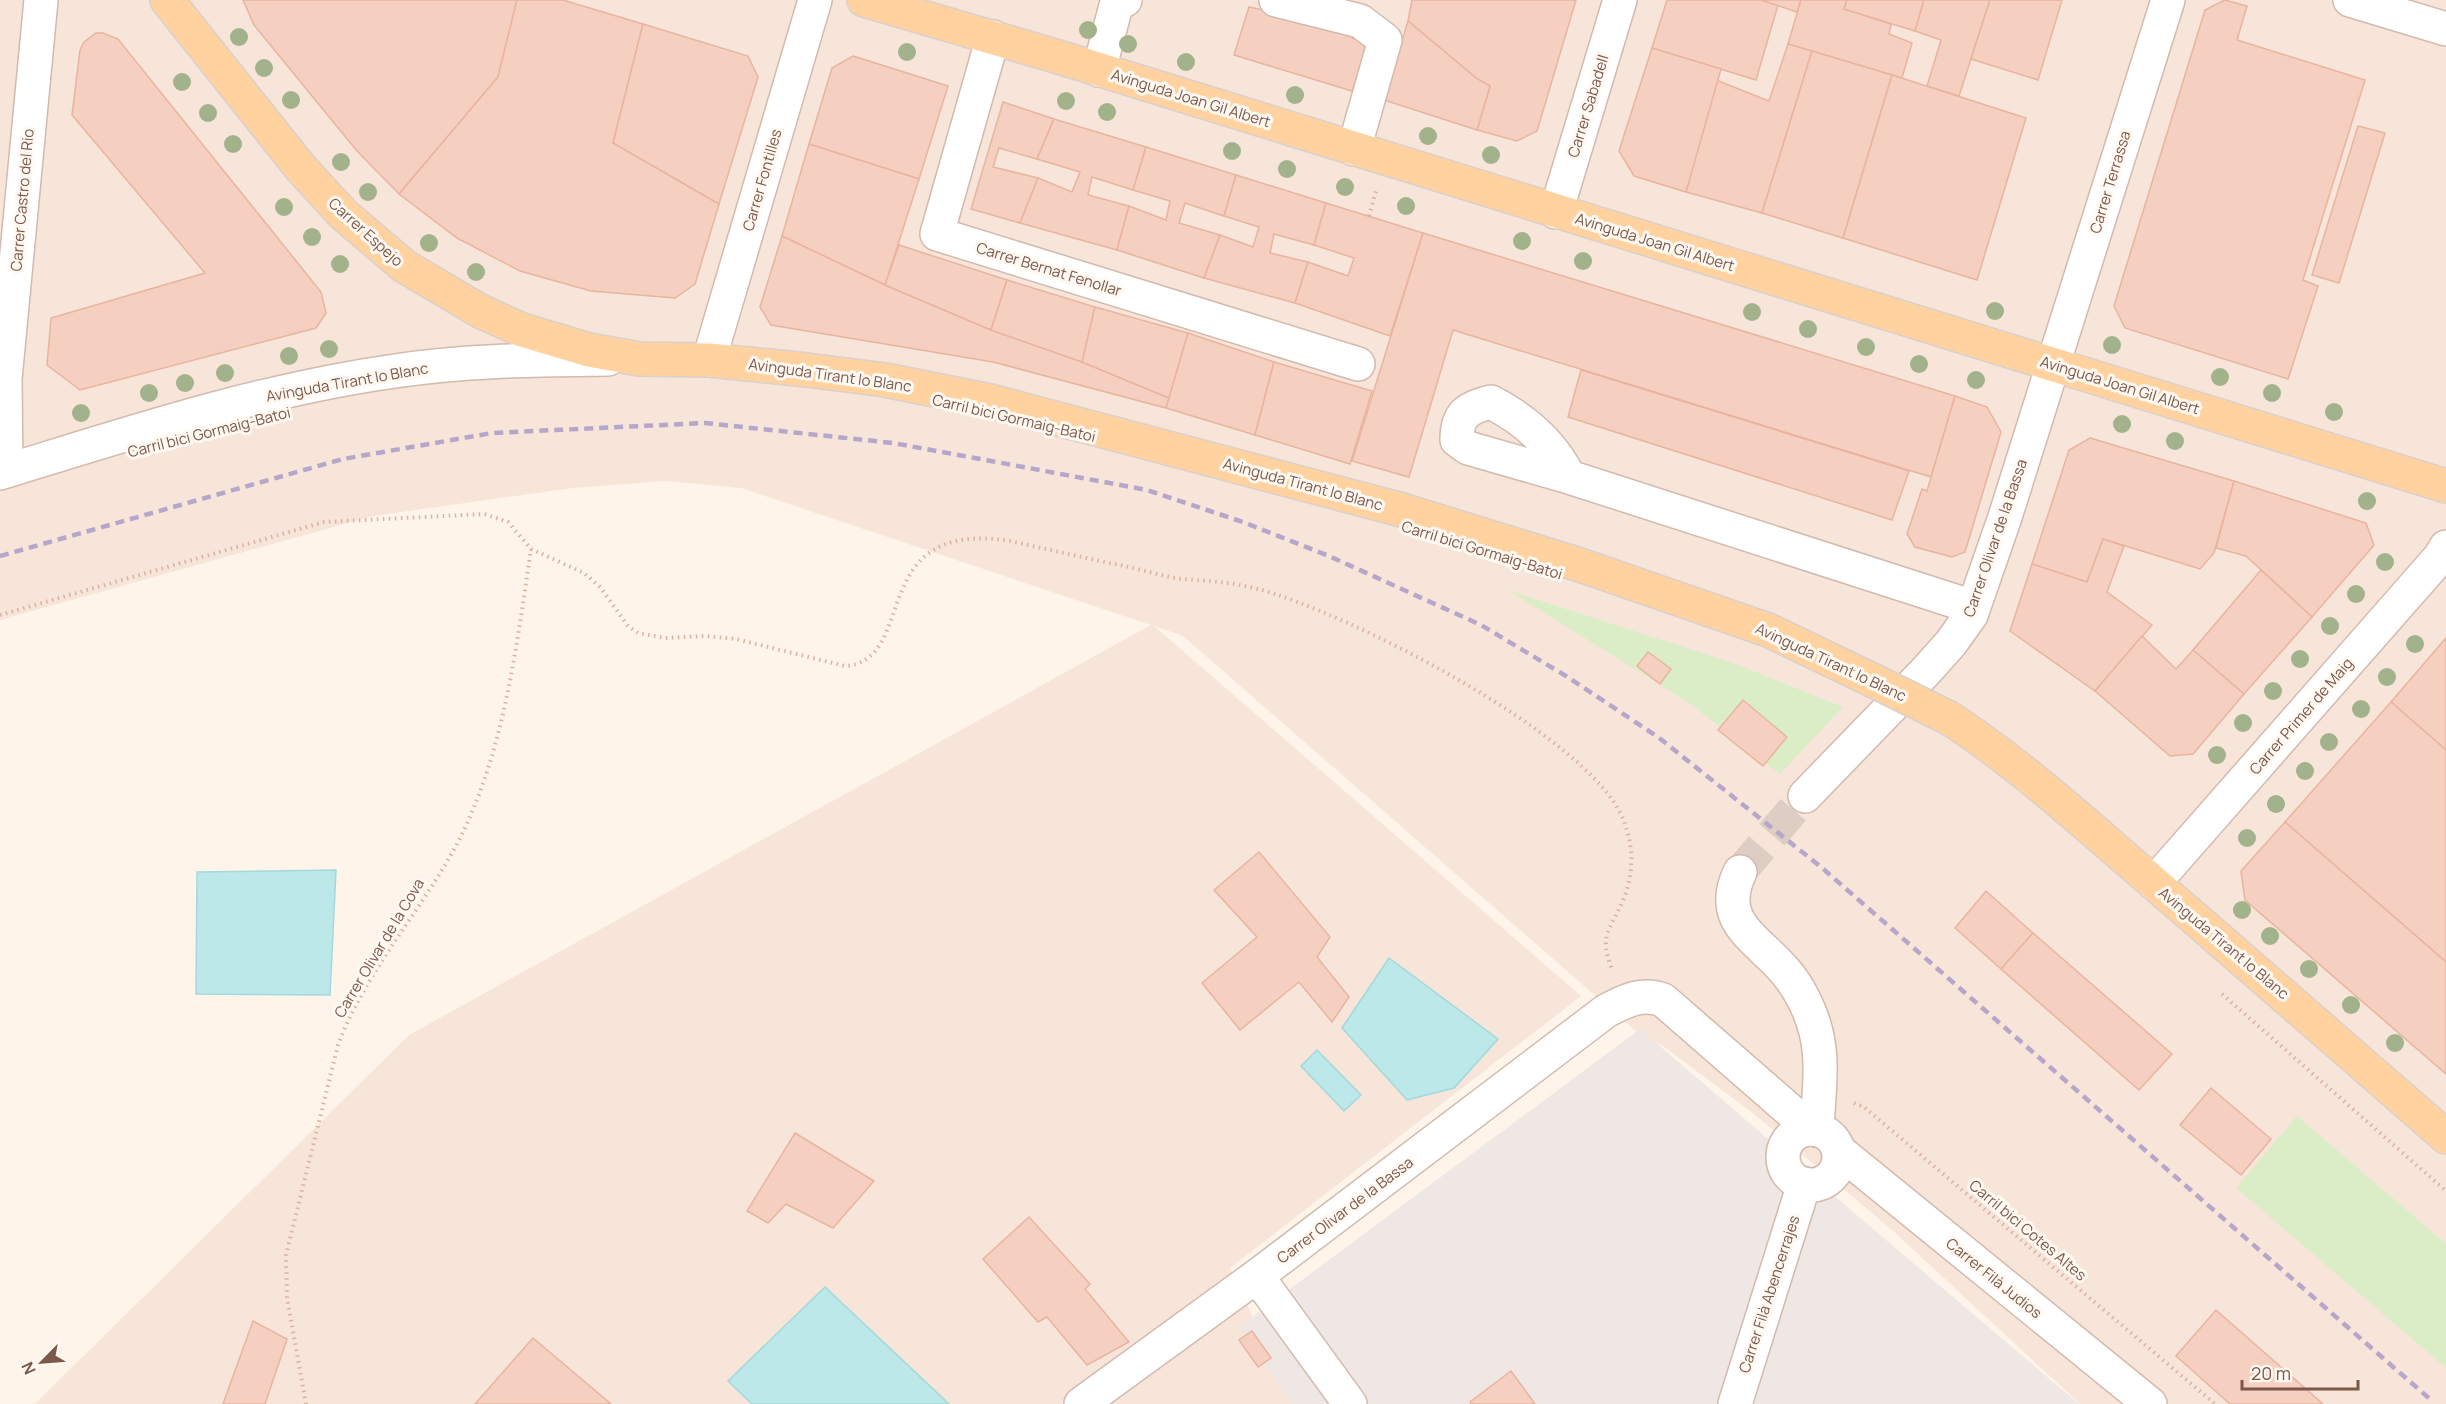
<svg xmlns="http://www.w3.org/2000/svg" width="2446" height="1404" font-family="Manrope,sans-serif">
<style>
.residential{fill:#f6e5d8}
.industrial{fill:#efe7e3}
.green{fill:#daedc6}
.water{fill:#bce8ea;stroke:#a2d9dc;stroke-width:1.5}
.building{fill:#f5d0c0;stroke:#e9b49f;stroke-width:1.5}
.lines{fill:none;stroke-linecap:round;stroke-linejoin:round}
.minor-tunnel{stroke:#decdc2;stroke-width:33;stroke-dasharray:33 16;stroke-linecap:butt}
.minor-casing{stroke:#d2baae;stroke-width:36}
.major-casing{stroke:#dad0cc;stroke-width:36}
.path{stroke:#dbb2a2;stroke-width:4;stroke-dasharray:1.5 4.5;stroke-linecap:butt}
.minor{stroke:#fff;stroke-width:33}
.major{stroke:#ffd2a0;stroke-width:33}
.rail{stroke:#b6a6ca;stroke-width:4.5;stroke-dasharray:9 6;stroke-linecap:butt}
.major-bridge-casing{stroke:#dad0cc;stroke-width:36;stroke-linecap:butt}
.major-bridge{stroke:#ffd2a0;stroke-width:33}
.tree{fill:#a2b28b}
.labels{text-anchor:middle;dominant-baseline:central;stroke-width:6;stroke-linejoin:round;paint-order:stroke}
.street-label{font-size:15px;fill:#7c574a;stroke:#fff9f2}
</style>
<rect width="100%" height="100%" fill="#fef4ea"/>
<!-- residential -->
<path class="residential" d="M0,0H2446V1404H2080L1891,1229L1753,1113L1663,1046L1637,1032L1183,636L1154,626L1581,996L1230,1268L1254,1320L1314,1404H35L409,1035L1151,625L741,488L665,481L572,488L373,516L0,620Z"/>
<!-- industrial -->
<path class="industrial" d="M1640,1029L1866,1223L2079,1404H1292L1240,1326Z"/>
<!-- green -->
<g class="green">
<path d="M1507,590L1736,664L1843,707L1780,774L1691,704Z"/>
<path d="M2297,1116L2446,1244V1368L2236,1188Z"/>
</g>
<!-- water -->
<g class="water">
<path d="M336,870L330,995L196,994L197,872Z"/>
<path d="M1389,958L1498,1039L1454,1088L1407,1100L1342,1028Z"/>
<path d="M1317,1050L1361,1095L1344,1111L1301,1066Z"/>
<path d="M825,1287L949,1404H752L728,1381Z"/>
</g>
<!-- building -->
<g class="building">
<path d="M243,0H517L498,77L399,194L357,151L254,25Z"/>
<path d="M517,0H563L643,24L613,143L719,204L695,284L675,298L591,291L520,271L457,238L399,194L498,77Z"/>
<path d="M1412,0H1576L1537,131L1517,141L1477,130L1490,86L1476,78L1408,21Z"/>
<path d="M1667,0H1761L1778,5L1756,80L1652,48Z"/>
<path d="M1761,0H1801L1797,12Z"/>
<path d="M1801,0H1847L1844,9L1891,24L1889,34L1912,43L1902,78L1788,44Z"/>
<path d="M1847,0H1924L1915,31L1844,9Z"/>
<path d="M1924,0H1990L1959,96L1927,86L1941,40L1915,31Z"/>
<path d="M1990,0H2062L2038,80L1971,59Z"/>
<path d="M2225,0L2247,6L2237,40L2365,80L2303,280L2318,286L2288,379L2125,328L2114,306L2205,10Z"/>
<path d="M1265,5L1354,32L1352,38L1369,43L1352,91L1234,55L1249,7L1263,10Z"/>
<path d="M1408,21L1476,78L1490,86L1477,130L1384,100Z"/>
<path d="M643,24L748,56L758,77L719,204L613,143Z"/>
<path d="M96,33H103L118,39L321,292L326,313L316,328L80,390L47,365L51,318L205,273L72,115L80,50L84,42Z"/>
<path d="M1788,44L1812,51L1762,213L1686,192L1716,80L1769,101Z"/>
<path d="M1652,48L1721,69L1686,192L1634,176L1619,151Z"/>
<path d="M1812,51L1892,75L1843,238L1762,213Z"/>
<path d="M853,56L948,86L919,179L809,144L832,68Z"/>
<path d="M1892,75L2026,118L1977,280L1843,238Z"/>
<path d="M1003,102L1054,119L1037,159L999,148L993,167L1038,178L1020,223L971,209Z"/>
<path d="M1054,119L1146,147L1133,190L1092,177L1088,195L1129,206L1117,250L1020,223L1038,178L1072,192L1080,172L1037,159Z"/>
<path d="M2358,126L2385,133L2339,283L2312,275Z"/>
<path d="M809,144L919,179L885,285L782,236Z"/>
<path d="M1146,147L1236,175L1224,216L1185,203L1179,223L1220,235L1204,278L1117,250L1129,206L1166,220L1170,201L1133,190Z"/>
<path d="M1236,175L1326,203L1314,245L1274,234L1270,253L1308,262L1295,303L1204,278L1220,235L1253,247L1259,227L1224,216Z"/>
<path d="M1326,203L1423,233L1390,336L1295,303L1308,262L1348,276L1354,258L1314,245Z"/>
<path d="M1423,233L1955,396L1931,477L1453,330L1409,477L1352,461Z"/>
<path d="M782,236L885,285L991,330L1082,362L1169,398L1166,408L993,362L771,325L760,307Z"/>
<path d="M899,245L1007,280L991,330L885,285Z"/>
<path d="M1007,280L1095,307L1082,362L991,330Z"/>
<path d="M1095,307L1188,333L1169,398L1082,362Z"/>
<path d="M1188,333L1274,362L1255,435L1166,408Z"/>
<path d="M1274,362L1372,391L1350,464L1255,435Z"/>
<path d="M1581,370L1909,471L1892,520L1568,417Z"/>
<path d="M1955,396L1987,407L2001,432L1965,552L1952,557L1915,547L1907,534L1922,489L1927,491Z"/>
<path d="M2090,438L2234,481L2214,553L2200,569L2103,539L2087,582L2032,564L2069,450Z"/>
<path d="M2234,481L2366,523L2374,545L2312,617L2246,556L2216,548Z"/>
<path d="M2103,539L2124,546L2107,592L2152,625L2095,691L2010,631L2032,564L2087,582Z"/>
<path d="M2261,570L2312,617L2244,694L2193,650Z"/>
<path d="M2142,636L2176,669L2193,650L2244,694L2193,754L2170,756L2095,691Z"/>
<path d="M2446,638V750L2391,702Z"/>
<path d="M1648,652L1671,669L1660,684L1637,666Z"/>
<path d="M1743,700L1787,737L1763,766L1718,730Z"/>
<path d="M2391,702L2446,750V962L2285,822Z"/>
<path d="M2285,822L2446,962V1074L2245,900L2241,871Z"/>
<path d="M1259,852L1330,937L1317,957L1349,997L1332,1022L1299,982L1240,1030L1202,983L1257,937L1214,890Z"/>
<path d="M1986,891L2033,933L2001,969L1955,928Z"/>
<path d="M2033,933L2172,1054L2139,1090L2001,969Z"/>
<path d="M2211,1088L2271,1139L2241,1175L2180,1125Z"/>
<path d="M795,1133L874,1181L833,1228L786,1204L768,1223L747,1211Z"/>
<path d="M1029,1217L1090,1284L1085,1289L1129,1342L1087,1365L1047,1317L1038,1322L983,1259Z"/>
<path d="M2216,1310L2323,1404H2230L2176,1356Z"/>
<path d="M253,1321L287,1339L265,1404H223Z"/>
<path d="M1252,1331L1271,1358L1258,1367L1239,1340Z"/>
<path d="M533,1338L611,1404H475Z"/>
<path d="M1511,1371L1535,1404H1471L1470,1402Z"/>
</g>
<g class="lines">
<!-- minor-tunnel -->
<path class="minor-tunnel" d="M1740,872L1805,796"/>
<defs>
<g id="minor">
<path d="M1276,0L1360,21L1385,40L1354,149"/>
<path d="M2350,0L2446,29"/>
<path d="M993,37L937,234L1358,364"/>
<path d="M1099,70L1117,2L1125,0"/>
<path d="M1556,212L1620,0"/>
<path d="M709,360L815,0"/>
<path d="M6,471L5,379L41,0"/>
<path d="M0,473C130,433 260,390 395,371C466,360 537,360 608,359"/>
<path d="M1569,477C1552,443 1524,419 1491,402C1467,408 1457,414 1457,440L1468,448L1569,477L1973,607"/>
<path d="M1805,796L1926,671L1951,643L1971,615L2005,517L2168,0"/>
<path d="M1740,872C1716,922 1757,938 1785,971C1799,987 1811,1011 1816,1032C1824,1063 1818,1099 1817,1130"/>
<path d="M2154,883L2440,557L2446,547"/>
<circle cx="1811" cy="1157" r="28"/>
<path d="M1839,1151L2150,1404"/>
<path d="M1257,1276L1350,1404"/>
<path d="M1081,1404L1257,1276L1606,1011C1625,1001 1642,992 1663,1000L1811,1129"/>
<path d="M1735,1404L1804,1184"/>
</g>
<g id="major">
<path d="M167,0L300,167L343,214L404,266L480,311L522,330L589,350L639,359L709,360L807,370L885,380L990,401L1402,510L1580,565L1768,630L1872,680"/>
<path d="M864,0L1062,58L2446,486"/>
<path d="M1949,718C2023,766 2087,826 2154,883C2252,968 2349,1052 2446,1137"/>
</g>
</defs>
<!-- minor casing -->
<use href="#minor" class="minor-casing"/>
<!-- major casing -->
<use href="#major" class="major-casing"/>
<!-- path -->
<g class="path">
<path d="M1369,216L1376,191"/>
<path d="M0,615L324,522L484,514L508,522L531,549L584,573L600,587L628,626L638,633L665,638L705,636L736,639L845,666C920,661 864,518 1010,541C1050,550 1090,559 1129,567C1147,571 1165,577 1182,579C1208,581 1232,582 1258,589C1346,612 1589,735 1623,819C1634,846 1634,872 1624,898C1611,930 1598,934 1612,969"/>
<path d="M2222,994L2446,1191"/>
<path d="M1854,1103L1864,1107L2215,1404"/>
<path d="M306,1404L287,1298L286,1255L338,1045C364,975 416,917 452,853C503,762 516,650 531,549"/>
</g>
<!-- minor -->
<use href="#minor" class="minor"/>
<!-- major -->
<use href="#major" class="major"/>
<!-- rail -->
<path class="rail" d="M0,556L343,459L492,433L705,423L893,443L991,461L1147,490L1243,522L1329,556L1481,625L1566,676L1658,737L1821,867L2431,1400"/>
<defs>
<path id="major-bridge" d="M1872,680L1949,718"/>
</defs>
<!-- major-bridge casing -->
<use href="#major-bridge" class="major-bridge-casing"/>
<!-- major-bridge -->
<use href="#major-bridge" class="major-bridge"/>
</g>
<!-- trees -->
<g class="tree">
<circle cx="1088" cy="30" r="9"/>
<circle cx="239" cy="37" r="9"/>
<circle cx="1128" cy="44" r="9"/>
<circle cx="907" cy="52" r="9"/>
<circle cx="1186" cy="62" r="9"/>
<circle cx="264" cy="68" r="9"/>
<circle cx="182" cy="82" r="9"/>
<circle cx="1295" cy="95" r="9"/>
<circle cx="291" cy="100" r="9"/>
<circle cx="1066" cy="101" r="9"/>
<circle cx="1107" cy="112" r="9"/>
<circle cx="208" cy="113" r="9"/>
<circle cx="1428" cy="136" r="9"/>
<circle cx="233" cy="144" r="9"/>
<circle cx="1232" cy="151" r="9"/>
<circle cx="1491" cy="155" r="9"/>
<circle cx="341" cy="162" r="9"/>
<circle cx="1287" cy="169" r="9"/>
<circle cx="1345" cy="187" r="9"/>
<circle cx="368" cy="192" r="9"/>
<circle cx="1406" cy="206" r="9"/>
<circle cx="284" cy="207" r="9"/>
<circle cx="312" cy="237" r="9"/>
<circle cx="1522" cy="241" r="9"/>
<circle cx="429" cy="243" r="9"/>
<circle cx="1583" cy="261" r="9"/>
<circle cx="340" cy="264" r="9"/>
<circle cx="476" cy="272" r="9"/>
<circle cx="1995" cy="311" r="9"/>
<circle cx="1752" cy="312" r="9"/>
<circle cx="1808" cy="329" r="9"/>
<circle cx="2112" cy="345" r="9"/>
<circle cx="1866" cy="347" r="9"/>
<circle cx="329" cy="349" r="9"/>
<circle cx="289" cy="356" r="9"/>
<circle cx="1919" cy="364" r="9"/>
<circle cx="225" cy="373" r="9"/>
<circle cx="2220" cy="377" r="9"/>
<circle cx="1976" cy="380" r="9"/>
<circle cx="185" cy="383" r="9"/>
<circle cx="149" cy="393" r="9"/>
<circle cx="2272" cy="393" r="9"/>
<circle cx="2334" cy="412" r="9"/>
<circle cx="81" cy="413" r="9"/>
<circle cx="2122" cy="424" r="9"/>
<circle cx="2175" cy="441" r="9"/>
<circle cx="2367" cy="501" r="9"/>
<circle cx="2385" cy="562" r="9"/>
<circle cx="2356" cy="594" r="9"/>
<circle cx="2330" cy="626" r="9"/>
<circle cx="2415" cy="644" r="9"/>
<circle cx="2300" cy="659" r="9"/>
<circle cx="2387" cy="677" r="9"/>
<circle cx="2273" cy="691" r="9"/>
<circle cx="2361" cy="709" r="9"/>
<circle cx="2243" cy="723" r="9"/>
<circle cx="2329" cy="742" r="9"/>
<circle cx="2217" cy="755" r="9"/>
<circle cx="2305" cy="771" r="9"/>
<circle cx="2276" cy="804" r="9"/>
<circle cx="2247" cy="838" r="9"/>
<circle cx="2242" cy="910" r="9"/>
<circle cx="2270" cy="936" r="9"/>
<circle cx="2309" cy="969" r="9"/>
<circle cx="2351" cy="1005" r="9"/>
<circle cx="2395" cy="1043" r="9"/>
</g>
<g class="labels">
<!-- street labels -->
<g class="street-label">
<text transform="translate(1191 98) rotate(17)">Avinguda Joan Gil Albert</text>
<text transform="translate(1588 106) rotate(-73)">Carrer Sabadell</text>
<text transform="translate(762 180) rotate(-74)">Carrer Fontilles</text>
<text transform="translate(2110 182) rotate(-73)">Carrer Terrassa</text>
<text transform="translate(22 200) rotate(-85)">Carrer Castro del Rio</text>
<text transform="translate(366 232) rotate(42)">Carrer Espejo</text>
<text transform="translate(1655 242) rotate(17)">Avinguda Joan Gil Albert</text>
<text transform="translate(1049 269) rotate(17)">Carrer Bernat Fenollar</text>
<text transform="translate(830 375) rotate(8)">Avinguda Tirant lo Blanc</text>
<text transform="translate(347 382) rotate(-10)">Avinguda Tirant lo Blanc</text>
<text transform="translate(2120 385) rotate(17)">Avinguda Joan Gil Albert</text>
<text transform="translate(1014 418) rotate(13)">Carril bici Gormaig-Batoi</text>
<text transform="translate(209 432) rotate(-14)">Carril bici Gormaig-Batoi</text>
<text transform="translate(1303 484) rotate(15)">Avinguda Tirant lo Blanc</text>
<text transform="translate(1995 538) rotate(-71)">Carrer Olivar de la Bassa</text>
<text transform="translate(1482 550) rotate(17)">Carril bici Gormaig-Batoi</text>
<text transform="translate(1831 662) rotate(25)">Avinguda Tirant lo Blanc</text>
<text transform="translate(2301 716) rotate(-49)">Carrer Primer de Maig</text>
<text transform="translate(2224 943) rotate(40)">Avinguda Tirant lo Blanc</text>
<text transform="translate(379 948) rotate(-59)">Carrer Olivar de la Cova</text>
<text transform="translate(1345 1210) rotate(-37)">Carrer Olivar de la Bassa</text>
<text transform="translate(2028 1230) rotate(40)">Carril bici Cotes Altes</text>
<text transform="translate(1994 1278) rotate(39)">Carrer Filà Judios</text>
<text transform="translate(1769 1294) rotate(-72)">Carrer Filà Abencerrajes</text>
</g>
</g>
<!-- north arrow -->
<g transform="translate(42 1362) rotate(245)" stroke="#fff9f2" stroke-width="4.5" paint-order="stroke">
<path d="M0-4.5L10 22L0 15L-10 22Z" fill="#7c574a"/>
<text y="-9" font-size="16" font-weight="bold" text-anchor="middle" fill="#7c574a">N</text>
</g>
<!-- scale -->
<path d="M2242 1380v9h116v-9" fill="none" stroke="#7c574a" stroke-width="3"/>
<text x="2251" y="1380" font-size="18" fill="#7c574a" stroke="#fff9f2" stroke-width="4.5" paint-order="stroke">20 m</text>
</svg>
